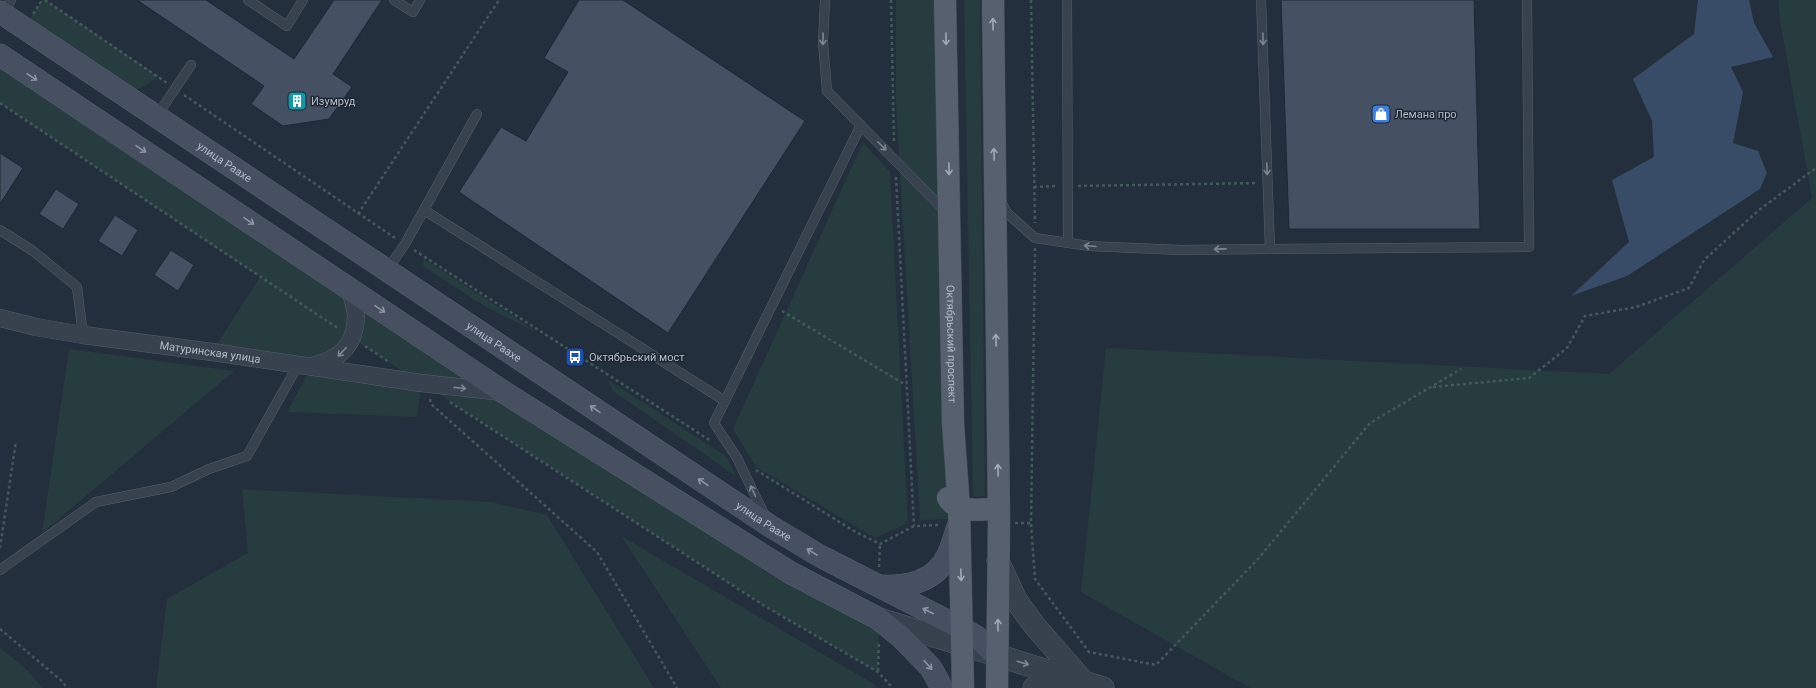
<svg xmlns="http://www.w3.org/2000/svg" width="1816" height="688" font-family="Roboto,sans-serif">
<style>
.green{fill:#263c3f;fill-rule:evenodd}
.water{fill:#394c67}
.building{fill:#455162;stroke:#1f2835}
.lines{fill:none;stroke-linecap:round;stroke-linejoin:round}
.service-casing{stroke:#565f6c;stroke-width:10}
.minor-casing{stroke:#565f6c;stroke-width:18}
.tertiary-casing{stroke:#565f6c;stroke-width:23}
.secondary-casing{stroke:#565f6c;stroke-width:23}
.primary-casing{stroke:#414a57;stroke-width:23}
.path{stroke:#44595c;stroke-width:2.5;stroke-dasharray:3 3;stroke-linecap:butt}
.service{stroke:#38414e;stroke-width:9}
.minor{stroke:#38414e;stroke-width:17}
.tertiary{stroke:#38414e;stroke-width:22}
.secondary{stroke:#465061;stroke-width:22}
.primary{stroke:#56606e;stroke-width:22}
.oneway{stroke:#a1aab7}
.oneway2{stroke:#7c8592}
.oneway3{stroke:#8e96a5}
.labels{text-anchor:middle;dominant-baseline:central;stroke-width:3;stroke-linejoin:round;paint-order:stroke}
.poi-label{font-size:11px;fill:#b4bcc9;stroke:#1d2633;text-anchor:start}
.street-label{font-size:11px;fill:#b4bcc9;stroke:#1d2633}
</style>
<rect width="100%" height="100%" fill="#242f3e"/>
<!-- green -->
<g class="green">
<path d="M42,0H45L159,77L126,96L24,27Z"/>
<path d="M896,0H937L947,422V519L920,520L896,102Z"/>
<path d="M964,0H980L985,496H973Z"/>
<path d="M1778,0H1816V688H1250L1081,592L1106,348L1609,374L1812,198L1780,21Z"/>
<path d="M0,55L505,393L879,619L878,672L763,605L422,383L417,417L287,412L312,366L212,352L260,277L0,103ZM352,338L420,383L330,362Z"/>
<path d="M863,142L890,172L908,523L875,538L756,467L733,429Z"/>
<path d="M424,259L540,334L484,306L423,266Z"/>
<path d="M69,349L234,371L42,533Z"/>
<path d="M607,379L727,457L736,476L613,391Z"/>
<path d="M242,489L491,502L547,515L654,688H156L167,599L248,553Z"/>
<path d="M621,536L874,684L878,688H721Z"/>
<path d="M0,648L23,666L43,688H0Z"/>
</g>
<!-- water -->
<path class="water" d="M1698,0H1749L1754,23L1773,57L1731,67L1743,92L1733,143L1758,151L1767,173L1760,189L1627,276L1571,296L1629,242L1612,180L1654,157L1652,121L1633,79L1694,34Z"/>
<!-- building -->
<g class="building">
<path d="M137,0H206L294,59L334,0H382L333,74L352,87L329,119L283,126L251,104L264,86Z"/>
<path d="M579,0H623L805,121L668,333L459,192L501,127L526,141L568,72L544,58Z"/>
<path d="M1281,0H1474L1480,229H1289Z"/>
<path d="M0,153L23,168L0,204Z"/>
<path d="M56,189L79,204L63,229L39,214Z"/>
<path d="M115,215L138,230L122,256L98,241Z"/>
<path d="M171,250L194,265L178,291L154,275Z"/>
</g>
<g class="lines">
<defs>
<g id="service">
<path d="M248,0L287,26L303,0"/>
<path d="M394,0L413,12L420,0"/>
<path d="M825,0L823,42L827,91L946,212"/>
<path d="M1067,0L1068,243"/>
<path d="M2,14L11,0"/>
<path d="M156,117L191,65"/>
<path d="M1001,202L1007,213L1035,238L1089,246L1180,250L1270,249L1261,0"/>
<path d="M424,210L725,401"/>
<path d="M0,230L33,251L77,287L83,335"/>
<path d="M1270,249L1529,247L1527,0"/>
<path d="M387,270L405,244L477,114"/>
<path d="M765,516L737,458L714,423L861,125"/>
<path d="M0,570L96,502L171,487L209,469L247,456L298,365"/>
</g>
<g id="minor">
<path id="s1" d="M0,318L36,327L83,335L212,352L421,383L503,392"/>
<path d="M315,365C341,359 355,345 356,317C356,308 352,298 350,289"/>
</g>
<g id="tertiary">
<path d="M998,561L1016,600L1034,625L1082,680"/>
<path d="M879,619L1103,688"/>
<path d="M1034,688L1053,680H1071"/>
</g>
<g id="secondary">
<path id="s2" d="M0,12L770,526L820,556L963,629L977,637L997,656"/>
<path d="M0,55L505,393L791,573L879,619L901,637L931,668L942,688"/>
<path d="M880,586C906,587 934,583 947,557C952,547 955,535 959,524"/>
</g>
<g id="primary">
<path id="s3" d="M945,0L953,423L959,508L963,688"/>
<path d="M993,0L999,523L997,688"/>
<path d="M948,498C958,514 982,509 998,509"/>
</g>
</defs>
<!-- service casing -->
<use href="#service" class="service-casing"/>
<!-- minor casing -->
<use href="#minor" class="minor-casing"/>
<!-- tertiary casing -->
<use href="#tertiary" class="tertiary-casing"/>
<!-- secondary casing -->
<use href="#secondary" class="secondary-casing"/>
<!-- primary casing -->
<use href="#primary" class="primary-casing"/>
<!-- path -->
<g class="path">
<path d="M45,0L167,83"/>
<path d="M891,0L894,142"/>
<path d="M1031,0L1035,223"/>
<path d="M33,14L42,0"/>
<path d="M184,95L395,238"/>
<path d="M0,103L339,329"/>
<path d="M896,177L914,526"/>
<path d="M1078,186L1257,183"/>
<path d="M1034,187L1057,186"/>
<path d="M358,214L499,0"/>
<path d="M1035,248L1031,523L1035,579L1089,652L1156,665L1259,558L1370,423L1461,369"/>
<path d="M414,250L711,441"/>
<path d="M782,311L906,385"/>
<path d="M365,346L389,362"/>
<path d="M1433,387L1529,378L1567,348L1585,316L1636,307L1689,288L1704,260L1759,210L1816,168"/>
<path d="M430,399L431,404L597,552L677,688"/>
<path d="M450,402L763,605L878,672L893,688"/>
<path d="M756,470L854,531L880,544L914,526L940,525"/>
<path d="M1015,523H1031"/>
<path d="M0,548L16,441"/>
<path d="M879,567L880,544"/>
<path d="M0,629L63,682L67,688"/>
<path d="M878,671L879,642"/>
</g>
<!-- service -->
<use href="#service" class="service"/>
<!-- minor -->
<use href="#minor" class="minor"/>
<!-- tertiary -->
<use href="#tertiary" class="tertiary"/>
<!-- secondary -->
<use href="#secondary" class="secondary"/>
<!-- primary -->
<use href="#primary" class="primary"/>
</g>
<!-- one-way arrows -->
<defs><path id="oneway-shaft" d="M-6 0H5M1.5-3L5.5 0L1.5 3" fill="none" stroke-width="1.6" stroke-linecap="round" stroke-linejoin="round"/></defs>
<g class="oneway">
<use href="#oneway-shaft" transform="translate(993 24) rotate(-91)"/>
<use href="#oneway-shaft" transform="translate(946 39) rotate(89)"/>
<use href="#oneway-shaft" transform="translate(994 154) rotate(-91)"/>
<use href="#oneway-shaft" transform="translate(949 169) rotate(89)"/>
<use href="#oneway-shaft" transform="translate(996 340) rotate(-91)"/>
<use href="#oneway-shaft" transform="translate(998 470) rotate(-91)"/>
<use href="#oneway-shaft" transform="translate(961 575) rotate(88)"/>
<use href="#oneway-shaft" transform="translate(998 625) rotate(-90)"/>
</g>
<g class="oneway2">
<use href="#oneway-shaft" transform="translate(823 39) rotate(91)"/>
<use href="#oneway-shaft" transform="translate(1263 39) rotate(88)"/>
<use href="#oneway-shaft" transform="translate(882 146) rotate(45)"/>
<use href="#oneway-shaft" transform="translate(1267 169) rotate(88)"/>
<use href="#oneway-shaft" transform="translate(1090 246) rotate(-175)"/>
<use href="#oneway-shaft" transform="translate(1220 249) rotate(179)"/>
<use href="#oneway-shaft" transform="translate(342 352) rotate(134)"/>
<use href="#oneway-shaft" transform="translate(460 388) rotate(6)"/>
<use href="#oneway-shaft" transform="translate(753 491) rotate(-115)"/>
<use href="#oneway-shaft" transform="translate(1023 663) rotate(16)"/>
</g>
<g class="oneway3">
<use href="#oneway-shaft" transform="translate(32 77) rotate(34)"/>
<use href="#oneway-shaft" transform="translate(141 149) rotate(34)"/>
<use href="#oneway-shaft" transform="translate(249 221) rotate(34)"/>
<use href="#oneway-shaft" transform="translate(380 309) rotate(34)"/>
<use href="#oneway-shaft" transform="translate(595 409) rotate(-146)"/>
<use href="#oneway-shaft" transform="translate(703 482) rotate(-146)"/>
<use href="#oneway-shaft" transform="translate(812 552) rotate(-149)"/>
<use href="#oneway-shaft" transform="translate(928 611) rotate(-153)"/>
<use href="#oneway-shaft" transform="translate(928 665) rotate(50)"/>
</g>
<!-- icons -->
<defs>
<symbol id="building-square" viewBox="-11 -11 22 22"><rect x="-9" y="-9" width="18" height="18" rx="4" fill="#0f9aa8" stroke="#1d2633"/><path d="M-4-6H4V6H1V3H-1V6H-4ZM-2.5-4.3h1.7v1.8h-1.7ZM.8-4.3h1.7v1.8H.8ZM-2.5-1h1.7V.8h-1.7ZM.8-1h1.7V.8H.8Z" fill="#fff"/></symbol>
<symbol id="shop-square" viewBox="-11 -11 22 22"><rect x="-9" y="-9" width="18" height="18" rx="4" fill="#3f7fe0" stroke="#1d2633"/><path d="M-5-2.5h2.3a2.7 3.5 0 0 1 5.4 0H5L5.5 6h-11ZM-1.5-2.5h3a1.5 2.3 0 0 0-3 0Z" fill="#fff"/></symbol>
<symbol id="bus-square" viewBox="-11 -11 22 22"><rect x="-9" y="-9" width="18" height="18" rx="4" fill="#1a4fb4" stroke="#1d2633"/><path d="M-5-6H5V4H4V6H2V4H-2V6H-4V4H-5ZM-3.5-4V0h7V-4ZM-3.5 1.2v1.5H-2V1.2ZM2 1.2v1.5H3.5V1.2Z" fill="#fff"/></symbol>
</defs>
<g fill-rule="evenodd">
<use href="#building-square" x="286" y="90" width="22" height="22"/>
<use href="#shop-square" x="1370" y="103" width="22" height="22"/>
<use href="#bus-square" x="564" y="346" width="22" height="22"/>
</g>
<g class="labels">
<!-- poi labels -->
<g class="poi-label">
<text x="311" y="101">Изумруд</text>
<text x="1395" y="114">Лемана про</text>
<text x="589" y="357">Октябрьский мост</text>
</g>
<!-- street labels -->
<g class="street-label">
<text stroke="none"><textPath href="#s2" startOffset="270">улица Раахе</textPath></text>
<text stroke="none"><textPath href="#s2" startOffset="594">улица Раахе</textPath></text>
<text stroke="none"><textPath href="#s3" startOffset="344">Октябрьский проспект</textPath></text>
<text stroke="none"><textPath href="#s1" startOffset="213">Матуринская улица</textPath></text>
<text stroke="none"><textPath href="#s2" startOffset="918">улица Раахе</textPath></text>
</g>
</g>
</svg>
